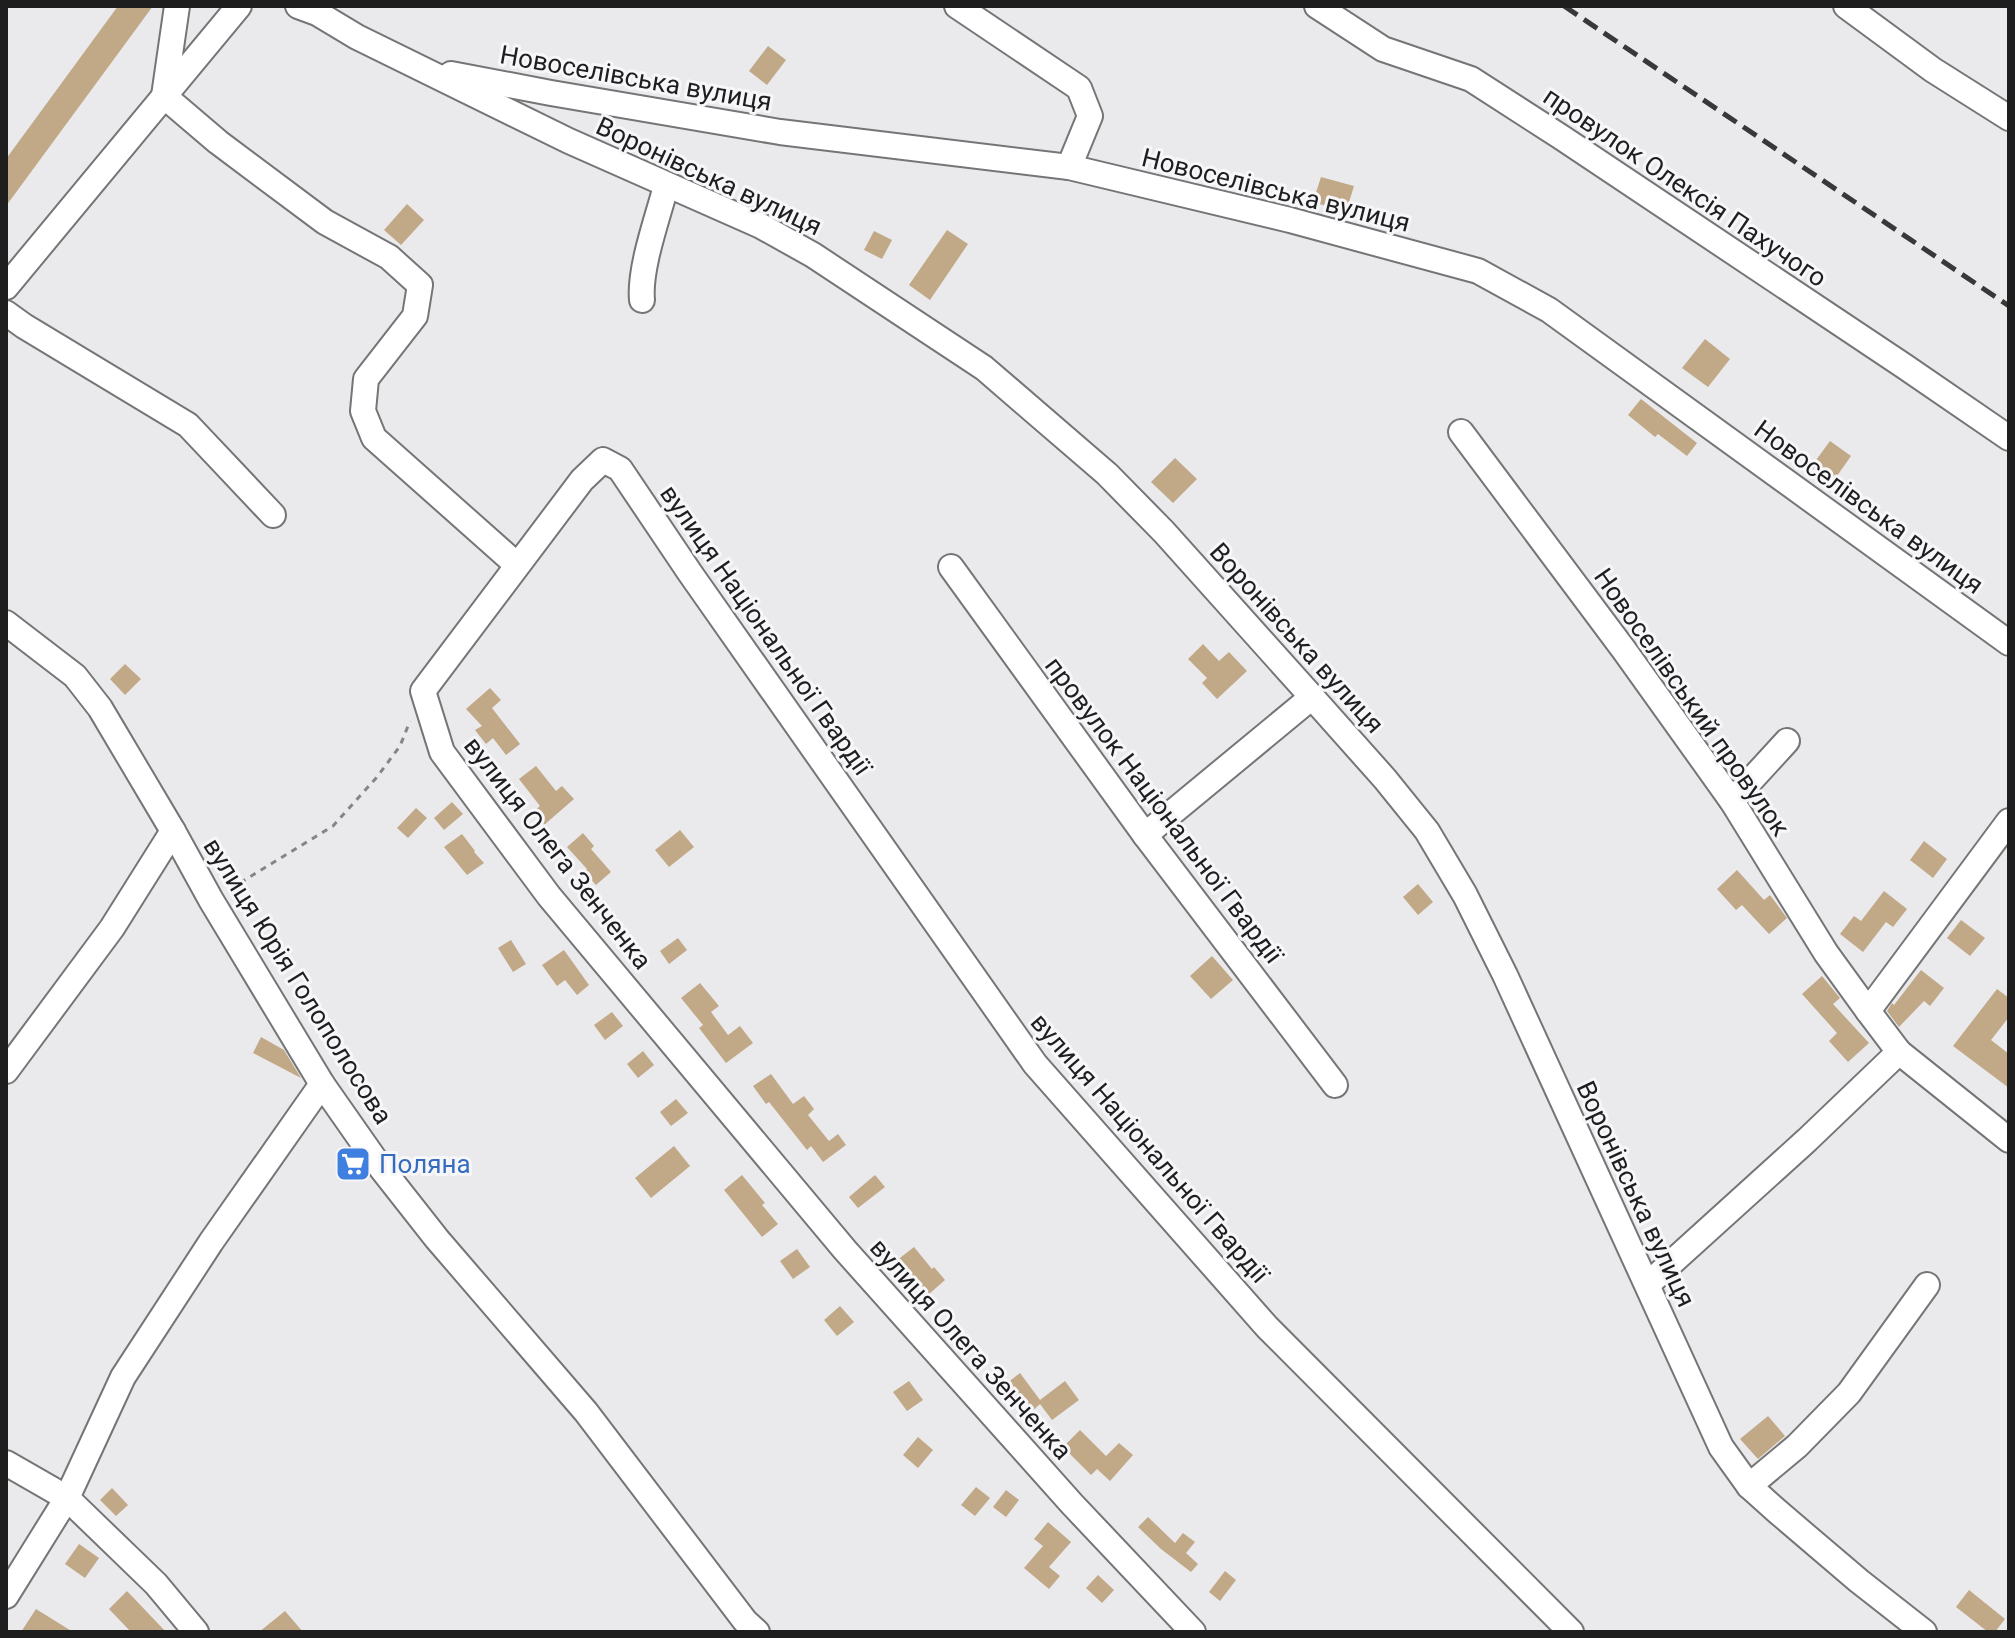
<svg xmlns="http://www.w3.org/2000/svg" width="2015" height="1638" font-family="Roboto,sans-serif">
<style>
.building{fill:#c1a887}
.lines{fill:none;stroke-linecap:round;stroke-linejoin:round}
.minor-casing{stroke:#747577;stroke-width:28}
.path{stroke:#858587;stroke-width:3;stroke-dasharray:6 6;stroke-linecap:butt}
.minor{stroke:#fff;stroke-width:24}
.rail{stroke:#383839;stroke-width:5;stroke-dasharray:16 8;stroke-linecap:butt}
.labels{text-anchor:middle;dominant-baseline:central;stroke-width:6;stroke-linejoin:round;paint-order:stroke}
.street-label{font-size:26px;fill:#1e1e1f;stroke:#f7f7fa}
.shop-label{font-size:26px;fill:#366cbe;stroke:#f7f7fa;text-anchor:start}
</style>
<rect width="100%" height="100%" fill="#eaeaed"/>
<!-- building -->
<g class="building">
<path d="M118,6H153L6,206V159Z"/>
<path d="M768,46L786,60L767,85L749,71Z"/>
<path d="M1321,177L1354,186L1346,212L1313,202Z"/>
<path d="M407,204L424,220L401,245L384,230Z"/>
<path d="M947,230L968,244L930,300L909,285Z"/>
<path d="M874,231L892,240L882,259L864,250Z"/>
<path d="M1705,339L1730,359L1708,387L1682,368Z"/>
<path d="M1641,399L1697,443L1687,456L1658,434L1655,437L1628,415Z"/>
<path d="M1830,441L1851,456L1832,483L1811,467Z"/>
<path d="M1175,458L1197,479L1173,503L1151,482Z"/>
<path d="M1203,644L1219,661L1229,652L1247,671L1217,699L1202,683L1207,678L1188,659Z"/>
<path d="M125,664L141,679L125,695L110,679Z"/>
<path d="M490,688L501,700L492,708L520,744L506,755L493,738L486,744L475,730L482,726L466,709Z"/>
<path d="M536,766L556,791L562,786L574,799L544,825L533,812L540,806L519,779Z"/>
<path d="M452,802L463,814L444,830L434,818Z"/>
<path d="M416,808L427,818L408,838L397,828Z"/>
<path d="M680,830L694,847L669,867L655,850Z"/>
<path d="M583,833L594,846L591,849L611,872L596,885L584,872L587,869L567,847Z"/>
<path d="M462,834L475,851L474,852L484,863L467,875L444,847Z"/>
<path d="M1924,841L1947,859L1933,878L1910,860Z"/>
<path d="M1737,870L1764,900L1770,895L1787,918L1769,934L1742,905L1736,910L1717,889Z"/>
<path d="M1418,884L1433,902L1418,915L1403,897Z"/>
<path d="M1884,891L1907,909L1893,927L1886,922L1863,952L1840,934L1854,916L1861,921Z"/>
<path d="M1961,920L1985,938L1970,956L1947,938Z"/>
<path d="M678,938L687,950L669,964L660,951Z"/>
<path d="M511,940L526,964L513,972L498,948Z"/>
<path d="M564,950L589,985L577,995L565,980L557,986L542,965Z"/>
<path d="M1212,956L1233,980L1211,999L1190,976Z"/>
<path d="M1921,970L1944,988L1930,1006L1924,1001L1899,1027L1887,1011L1892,1003L1894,1005Z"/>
<path d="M1822,976L1840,998L1833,1004L1869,1043L1848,1062L1829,1041L1837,1033L1802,994Z"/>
<path d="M700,983L719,1006L711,1012L728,1035L740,1026L753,1043L726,1063L699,1028L703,1025L681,998Z"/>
<path d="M1997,989L2009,998V1017L1991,1040L2009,1054V1088L1953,1046Z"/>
<path d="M612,1012L623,1026L605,1040L594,1025Z"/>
<path d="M261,1037L284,1050L301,1078L253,1053Z"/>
<path d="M643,1051L654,1065L638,1078L627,1064Z"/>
<path d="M771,1074L793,1104L804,1096L814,1109L808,1115L829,1141L838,1134L846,1145L823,1162L811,1146L807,1150L769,1102L766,1104L753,1086Z"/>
<path d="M676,1099L688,1113L671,1126L660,1112Z"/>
<path d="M674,1146L690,1166L651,1198L635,1178Z"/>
<path d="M742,1175L765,1203L762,1205L778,1224L762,1237L724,1190Z"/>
<path d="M875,1175L885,1187L858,1208L849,1197Z"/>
<path d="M914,1247L932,1269L934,1267L945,1280L928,1295L911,1274L904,1280L891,1265Z"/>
<path d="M797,1249L810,1267L793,1279L780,1261Z"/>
<path d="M840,1306L854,1322L837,1336L824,1320Z"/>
<path d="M1020,1373L1040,1400L1065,1381L1079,1400L1052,1420L1040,1404L1029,1414L1006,1384Z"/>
<path d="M909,1381L923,1400L907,1411L893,1392Z"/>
<path d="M1768,1416L1785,1436L1758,1459L1740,1439Z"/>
<path d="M1080,1430L1106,1456L1119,1443L1133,1455L1110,1481L1097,1469L1091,1475L1063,1447Z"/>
<path d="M918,1437L933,1450L918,1468L903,1455Z"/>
<path d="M976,1487L990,1498L975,1516L961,1505Z"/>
<path d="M112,1488L128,1505L116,1516L100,1500Z"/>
<path d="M1006,1490L1019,1500L1006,1517L993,1507Z"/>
<path d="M1148,1517L1175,1543L1183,1533L1195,1542L1186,1553L1198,1564L1191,1572L1161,1549L1138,1527Z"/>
<path d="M1048,1522L1071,1542L1049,1567L1060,1576L1049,1589L1024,1568L1043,1546L1034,1539Z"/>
<path d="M79,1544L99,1558L85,1578L65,1564Z"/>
<path d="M1225,1571L1236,1580L1220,1601L1209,1592Z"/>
<path d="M1098,1575L1114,1590L1102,1603L1086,1588Z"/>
<path d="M1969,1590L2005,1619L1995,1632H1988L1956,1607Z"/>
<path d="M127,1591L166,1632H131L109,1609Z"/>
<path d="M36,1609L73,1632H21Z"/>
<path d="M285,1611L303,1632H259Z"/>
</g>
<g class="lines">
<defs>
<g id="minor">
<path d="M177,6L164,96L218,142L325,222L389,257L420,285L415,316L366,379L363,411L374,438L517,565"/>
<path d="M298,6L317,13L357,37L569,141L761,226L813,255L984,368L1107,474L1164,532L1312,697L1385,779L1427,831L1465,895L1505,975L1721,1447L1749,1486L1778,1512L1859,1581L1924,1632"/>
<path d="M957,6L1079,88L1090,116L1069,167"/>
<path d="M1317,6L1383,49L1471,79L1561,137L1904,366L2009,438"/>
<path d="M1846,6L1933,70L2009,118"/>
<path d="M451,74L551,93L780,132L1069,167L1290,220L1478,271L1549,310L2009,643"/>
<path d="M6,287L239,6"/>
<path d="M642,300C639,268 658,217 666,186"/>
<path d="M6,313L24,326L188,425L273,515"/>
<path d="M1461,432L1624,650L1732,801L1826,953L1868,1011L1899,1052L2009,1140"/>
<path d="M951,567L1145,835L1335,1085"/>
<path d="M6,623L75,676L100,708L173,831L211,900L322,1084L378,1164L437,1239L586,1412L745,1621L757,1632"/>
<path d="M1732,801L1787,741"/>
<path d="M1145,835L1312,697"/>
<path d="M1868,1011L2009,821"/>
<path d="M6,1071L112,928L173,831"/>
<path d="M1648,1284L1807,1140L1899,1052"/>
<path d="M6,1463L67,1498L156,1584L196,1632"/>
<path d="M1749,1486L1797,1446L1849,1393L1927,1285"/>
<path d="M6,1596L67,1498L123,1377L211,1242L322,1084"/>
<path d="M1193,1632L1072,1504L845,1250L549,896L442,752L423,691L582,480L603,460L620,469L690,573L1035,1064L1267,1327L1571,1632"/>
</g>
</defs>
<!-- minor casing -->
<use href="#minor" class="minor-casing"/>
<!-- path -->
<path class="path" d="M230,889L333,826L377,777L400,746L410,721"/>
<!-- minor -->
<use href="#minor" class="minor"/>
<!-- rail -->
<path class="rail" d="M1564,6L2009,306"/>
</g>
<!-- icons -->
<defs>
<symbol id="supermarket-square" viewBox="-11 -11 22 22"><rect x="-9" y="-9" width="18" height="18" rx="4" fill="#3f7fe0" stroke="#f7f7fa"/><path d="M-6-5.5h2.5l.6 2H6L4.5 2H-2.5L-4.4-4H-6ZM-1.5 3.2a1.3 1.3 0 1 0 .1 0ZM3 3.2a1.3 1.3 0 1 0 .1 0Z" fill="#fff"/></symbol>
</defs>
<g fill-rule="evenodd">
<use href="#supermarket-square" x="333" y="1144" width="40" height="40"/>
</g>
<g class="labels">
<!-- street labels -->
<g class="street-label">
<text transform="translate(636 78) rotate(10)">Новоселівська вулиця</text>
<text transform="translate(709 176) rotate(25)">Воронівська вулиця</text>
<text transform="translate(1685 187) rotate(34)">провулок Олексія Пахучого</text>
<text transform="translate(1276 190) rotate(14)">Новоселівська вулиця</text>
<text transform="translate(1869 507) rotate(36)">Новоселівська вулиця</text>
<text transform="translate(766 630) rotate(55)">вулиця Національної Гвардії</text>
<text transform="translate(1297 638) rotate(48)">Воронівська вулиця</text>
<text transform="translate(1692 702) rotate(55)">Новоселівський провулок</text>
<text transform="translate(1164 810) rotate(53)">провулок Національної Гвардії</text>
<text transform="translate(558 853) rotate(52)">вулиця Олега Зенченка</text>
<text transform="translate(298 981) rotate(58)">вулиця Юрія Голополосова</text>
<text transform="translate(1150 1148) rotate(49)">вулиця Національної Гвардії</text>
<text transform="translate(1636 1194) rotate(65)">Воронівська вулиця</text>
<text transform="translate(971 1349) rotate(48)">вулиця Олега Зенченка</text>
</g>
<!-- shop labels -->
<g class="shop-label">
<text x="379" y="1164">Поляна</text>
</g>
</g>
<!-- border -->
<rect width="2015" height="1638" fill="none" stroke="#1e1e1f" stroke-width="16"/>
</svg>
